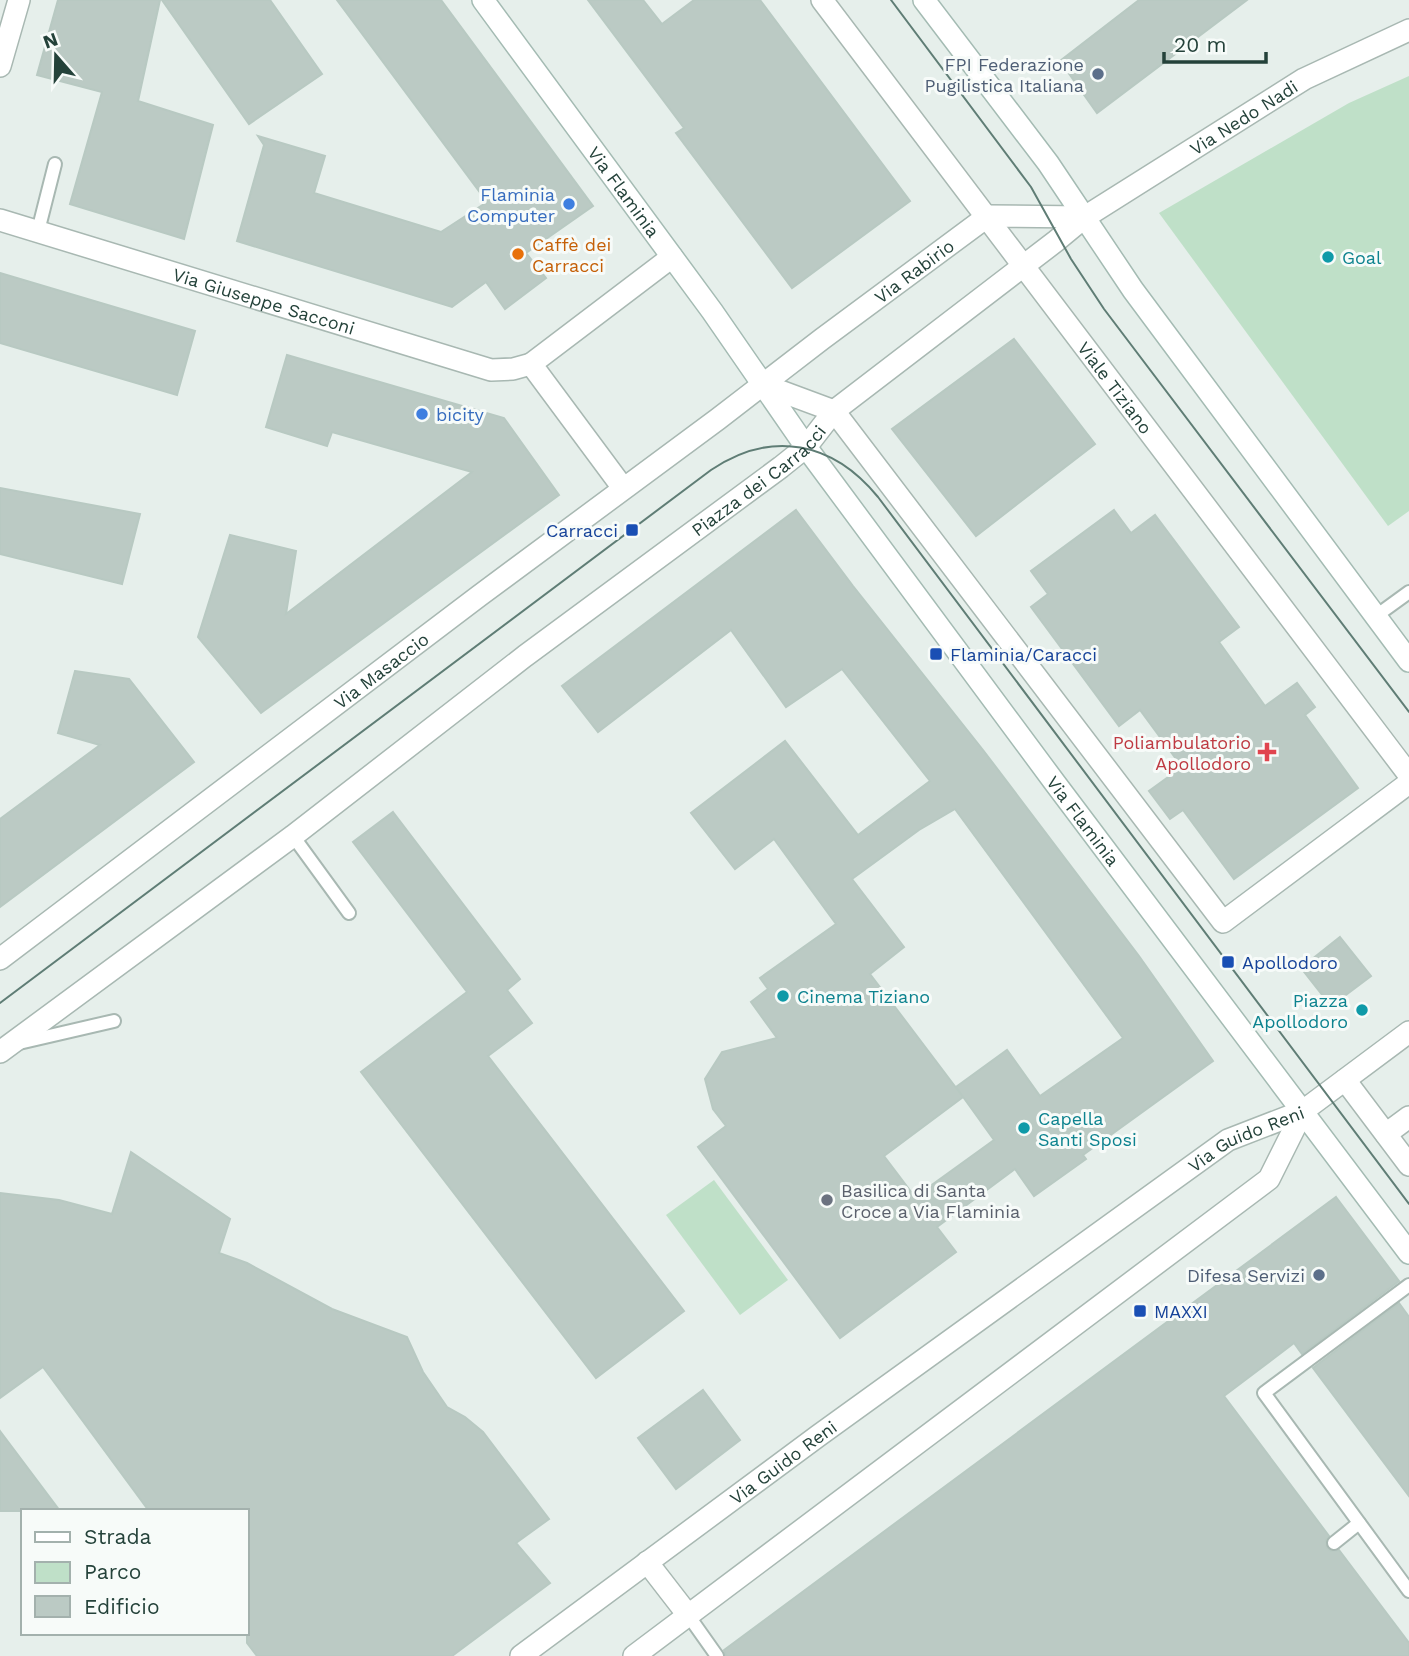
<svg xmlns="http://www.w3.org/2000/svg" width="1409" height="1656" font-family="'Work Sans',sans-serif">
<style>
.green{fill:#bfe0c8}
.building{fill:#bbcac4;stroke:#b8c9c2;stroke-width:2;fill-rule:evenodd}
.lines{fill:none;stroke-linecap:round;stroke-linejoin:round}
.lane-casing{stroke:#a8b8b2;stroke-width:16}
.street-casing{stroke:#a8b8b2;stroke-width:24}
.secondary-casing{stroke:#a4bbb3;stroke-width:24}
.lane{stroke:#fff;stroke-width:12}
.street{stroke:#fff;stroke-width:21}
.secondary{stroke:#fff;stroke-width:21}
.tram{stroke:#5f7d75;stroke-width:2}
.service-dot{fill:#5c6f8a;stroke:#f7fbf9;stroke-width:2.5}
.shop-dot{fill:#3f7fe0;stroke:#f7fbf9;stroke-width:2.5}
.food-dot{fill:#e8710a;stroke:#f7fbf9;stroke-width:2.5}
.culture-dot{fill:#0f9aa8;stroke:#f7fbf9;stroke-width:2.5}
.transit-dot{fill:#1a4fb4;stroke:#f7fbf9;stroke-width:2.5}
.health-dot{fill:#e0444e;stroke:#f7fbf9;stroke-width:2.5}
.worship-dot{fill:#6b7280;stroke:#f7fbf9;stroke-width:2.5}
.labels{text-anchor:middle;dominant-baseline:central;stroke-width:6;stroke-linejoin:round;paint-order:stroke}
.service-label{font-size:18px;fill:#4e5e75;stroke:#f7fbf9;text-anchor:end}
.street-label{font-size:18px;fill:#24423a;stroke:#f7fbf9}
.shop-label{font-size:18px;fill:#366cbe;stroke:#f7fbf9;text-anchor:end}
.food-label{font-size:18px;fill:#c56008;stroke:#f7fbf9;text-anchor:start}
.culture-label{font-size:18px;fill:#0d838f;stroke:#f7fbf9;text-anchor:start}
.transit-label{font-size:18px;fill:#164399;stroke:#f7fbf9;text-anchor:start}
.health-label{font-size:18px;fill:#be3a42;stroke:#f7fbf9;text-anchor:end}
.worship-label{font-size:18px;fill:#5b616d;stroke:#f7fbf9;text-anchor:start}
</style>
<rect width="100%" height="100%" fill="#e6efeb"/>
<!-- green -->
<g class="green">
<path d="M1409,76V511L1388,526L1159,213L1349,103Z"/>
<path d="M714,1180L788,1280L740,1315L666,1215Z"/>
</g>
<!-- building -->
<g class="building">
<path d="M58,0H160L138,101L213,125L184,239L70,204L102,92L37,75Z"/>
<path d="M162,0H270L322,74L249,124Z"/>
<path d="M337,0H441L593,206L526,253L546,278L505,309L486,282L452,307L237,241L264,145L258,136L325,156L314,193L441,232L487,202Z"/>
<path d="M588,0H643L662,24L694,0H760L910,201L792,288L676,133L684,128Z"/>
<path d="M1139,0H1247L1097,113L1060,61Z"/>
<path d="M0,273L195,331L177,395L0,343Z"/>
<path d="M1014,339L1095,444L976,536L892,429Z"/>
<path d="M287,355L504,418L559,495L261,713L198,637L230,535L296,551L286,614L472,472L332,432L327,446L266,427Z"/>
<path d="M0,488L140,514L122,584L0,554Z"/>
<path d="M796,510L853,586L983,750L1139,956L1213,1061L1083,1155L1086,1159L1034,1196L1015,1169L937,1227L956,1252L840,1338L698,1147L726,1126L713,1109L705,1079L722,1052L777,1038L751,1002L768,989L760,978L836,924L774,839L735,869L691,813L785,741L858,835L930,781L842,669L786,707L731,630L598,732L562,686ZM955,809L1123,1038L1040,1096L1007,1050L956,1087L994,1140L915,1197L884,1156L963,1097L870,974L904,947L852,879L919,830Z"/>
<path d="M1114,510L1131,533L1155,515L1239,627L1219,642L1265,706L1297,683L1315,707L1305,715L1358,788L1234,879L1183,810L1170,819L1149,791L1182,767L1140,710L1119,726L1031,607L1048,594L1031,571Z"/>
<path d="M75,671L129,679L194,762L0,907V819L100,745L58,733Z"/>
<path d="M393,812L520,979L507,990L532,1023L488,1056L684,1311L596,1378L361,1072L467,992L353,842Z"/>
<path d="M1340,937L1371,976L1331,1006L1301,968Z"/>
<path d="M131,1152L230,1219L219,1253L247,1263L332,1309L407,1337L423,1372L447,1407L465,1417L483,1432L549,1519L516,1543L550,1583L452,1656H257L247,1643V1511H149L43,1367L0,1398V1193L59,1200L112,1214Z"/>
<path d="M1336,1197L1399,1281L1302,1354L1294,1343L1224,1396L1329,1536L1326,1540L1327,1548L1331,1551L1339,1550L1409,1643V1656H726L724,1650Z"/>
<path d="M1399,1303L1409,1317V1496L1313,1368Z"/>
<path d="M703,1390L740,1440L676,1489L638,1438Z"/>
<path d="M0,1431L60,1511H0Z"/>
</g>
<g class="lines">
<defs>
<g id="lane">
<path d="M38,231L55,164"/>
<path d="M1376,616L1409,592"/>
<path d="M293,836L349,913"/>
<path d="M19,1043L114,1021"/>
<path d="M1409,1285L1264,1393L1409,1591"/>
<path d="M1334,1543L1359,1523"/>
<path d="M688,1615L717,1656"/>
</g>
<g id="street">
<path id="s1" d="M822,0L1409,775"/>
<path d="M0,66L19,0"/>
<path id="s2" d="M0,220L491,370L513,369L531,364"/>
<path d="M764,385L834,411L1223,922L1409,783"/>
<path d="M623,488L531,364L672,257"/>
<path id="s3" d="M0,959L479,596L718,419L822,339L988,216L1085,217"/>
<path id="s4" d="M0,1052L293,836L525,656L781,467L806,447L834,411L1056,241L1085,217L1304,79L1409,30"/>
<path d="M1345,1080L1409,1165"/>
<path d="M1386,1134L1409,1117"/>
<path d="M647,1562L688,1615"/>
<path id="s5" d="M521,1656L818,1436L1228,1140L1303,1111L1409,1032"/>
<path d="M634,1656L1269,1179L1303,1111"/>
</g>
<g id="secondary">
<path id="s6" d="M483,0L712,311L806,447L1055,783L1409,1253"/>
<path d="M924,0L1048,163L1133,290L1409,661"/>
</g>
</defs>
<!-- lane casing -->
<use href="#lane" class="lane-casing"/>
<!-- street casing -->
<use href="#street" class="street-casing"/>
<!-- secondary casing -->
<use href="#secondary" class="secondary-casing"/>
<!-- lane -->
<use href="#lane" class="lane"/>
<!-- street -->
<use href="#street" class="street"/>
<!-- secondary -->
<use href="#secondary" class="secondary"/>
<!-- tram -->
<g class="tram">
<path d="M891,0L1031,187L1071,259L1104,309L1409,712"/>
<path d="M0,1003L711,470C772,429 833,442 878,497L1409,1204"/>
</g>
</g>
<!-- markers -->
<g class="service-dot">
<circle cx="1098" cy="74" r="7"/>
<circle cx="1319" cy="1275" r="7"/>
</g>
<g class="shop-dot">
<circle cx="569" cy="204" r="7"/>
<circle cx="422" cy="414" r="7"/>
</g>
<circle class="food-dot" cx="518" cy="254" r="7"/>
<g class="culture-dot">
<circle cx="1328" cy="257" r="7"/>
<circle cx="783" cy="996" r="7"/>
<circle cx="1362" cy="1010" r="7"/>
<circle cx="1024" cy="1128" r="7"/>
</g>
<g class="transit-dot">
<rect x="625" y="523" width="14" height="14" rx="3.5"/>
<rect x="929" y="647" width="14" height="14" rx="3.5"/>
<rect x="1221" y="955" width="14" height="14" rx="3.5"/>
<rect x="1133" y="1304" width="14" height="14" rx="3.5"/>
</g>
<path class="health-dot" d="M1263.5 741.5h7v7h7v7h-7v7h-7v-7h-7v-7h7z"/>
<circle class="worship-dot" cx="827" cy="1200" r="7"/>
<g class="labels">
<!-- service labels -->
<g class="service-label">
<text x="1084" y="64">FPI Federazione<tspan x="1084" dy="21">Pugilistica Italiana</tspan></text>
<text x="1305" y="1275">Difesa Servizi</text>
</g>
<!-- street labels -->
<g class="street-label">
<text stroke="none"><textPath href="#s4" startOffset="1558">Via Nedo Nadi</textPath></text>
<text stroke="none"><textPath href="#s6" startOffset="238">Via Flaminia</textPath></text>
<text stroke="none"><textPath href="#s3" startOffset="1144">Via Rabirio</textPath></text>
<text stroke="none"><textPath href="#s2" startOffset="276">Via Giuseppe Sacconi</textPath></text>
<text stroke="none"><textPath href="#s1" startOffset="486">Viale Tiziano</textPath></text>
<text stroke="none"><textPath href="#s4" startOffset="950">Piazza dei Carracci</textPath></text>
<text stroke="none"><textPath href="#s3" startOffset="478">Via Masaccio</textPath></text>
<text stroke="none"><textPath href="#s6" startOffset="1017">Via Flaminia</textPath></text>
<text stroke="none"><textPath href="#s5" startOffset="892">Via Guido Reni</textPath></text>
<text stroke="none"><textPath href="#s5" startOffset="326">Via Guido Reni</textPath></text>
</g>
<!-- shop labels -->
<g class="shop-label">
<text x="555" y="194">Flaminia<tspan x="555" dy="21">Computer</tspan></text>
<text x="436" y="414" text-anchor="start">bicity</text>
</g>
<!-- food labels -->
<g class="food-label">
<text x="532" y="244">Caffè dei<tspan x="532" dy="21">Carracci</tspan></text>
</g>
<!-- culture labels -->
<g class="culture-label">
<text x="1342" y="257">Goal</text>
<text x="797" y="996">Cinema Tiziano</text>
<text x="1348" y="1000" text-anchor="end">Piazza<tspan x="1348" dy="21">Apollodoro</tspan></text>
<text x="1038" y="1118">Capella<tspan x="1038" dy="21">Santi Sposi</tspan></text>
</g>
<!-- transit labels -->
<g class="transit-label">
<text x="618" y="530" text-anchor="end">Carracci</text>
<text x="950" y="654">Flaminia/Caracci</text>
<text x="1242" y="962">Apollodoro</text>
<text x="1154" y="1311">MAXXI</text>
</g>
<!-- health labels -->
<g class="health-label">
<text x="1251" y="742">Poliambulatorio<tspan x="1251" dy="21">Apollodoro</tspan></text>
</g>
<!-- worship labels -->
<g class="worship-label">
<text x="841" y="1190">Basilica di Santa<tspan x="841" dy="21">Croce a Via Flaminia</tspan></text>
</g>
</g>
<!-- legend -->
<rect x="21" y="1509" width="228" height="126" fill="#f7fbf9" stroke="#a3b1ad" stroke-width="2"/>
<rect x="35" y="1532" width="35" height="10" fill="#ffffff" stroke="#a3b1ad" stroke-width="2"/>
<text x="84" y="1544" font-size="21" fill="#24423a">Strada</text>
<rect x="35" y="1562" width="35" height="21" fill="#bfe0c8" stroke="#a3b1ad" stroke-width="2"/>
<text x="84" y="1579" font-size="21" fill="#24423a">Parco</text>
<rect x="35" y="1596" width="35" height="21" fill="#bbcac4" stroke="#a3b1ad" stroke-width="2"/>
<text x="84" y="1614" font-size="21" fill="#24423a">Edificio</text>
<!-- north arrow -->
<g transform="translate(56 56) rotate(340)" stroke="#f7fbf9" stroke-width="5" paint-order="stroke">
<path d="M0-5L12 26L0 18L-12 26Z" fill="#24423a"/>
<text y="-10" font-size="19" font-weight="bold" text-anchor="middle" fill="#24423a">N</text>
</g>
<!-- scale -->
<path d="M1164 52v10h102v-10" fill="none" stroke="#24423a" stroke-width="3.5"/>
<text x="1174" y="52" font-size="21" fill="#24423a" stroke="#f7fbf9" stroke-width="5" paint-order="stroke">20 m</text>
</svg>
